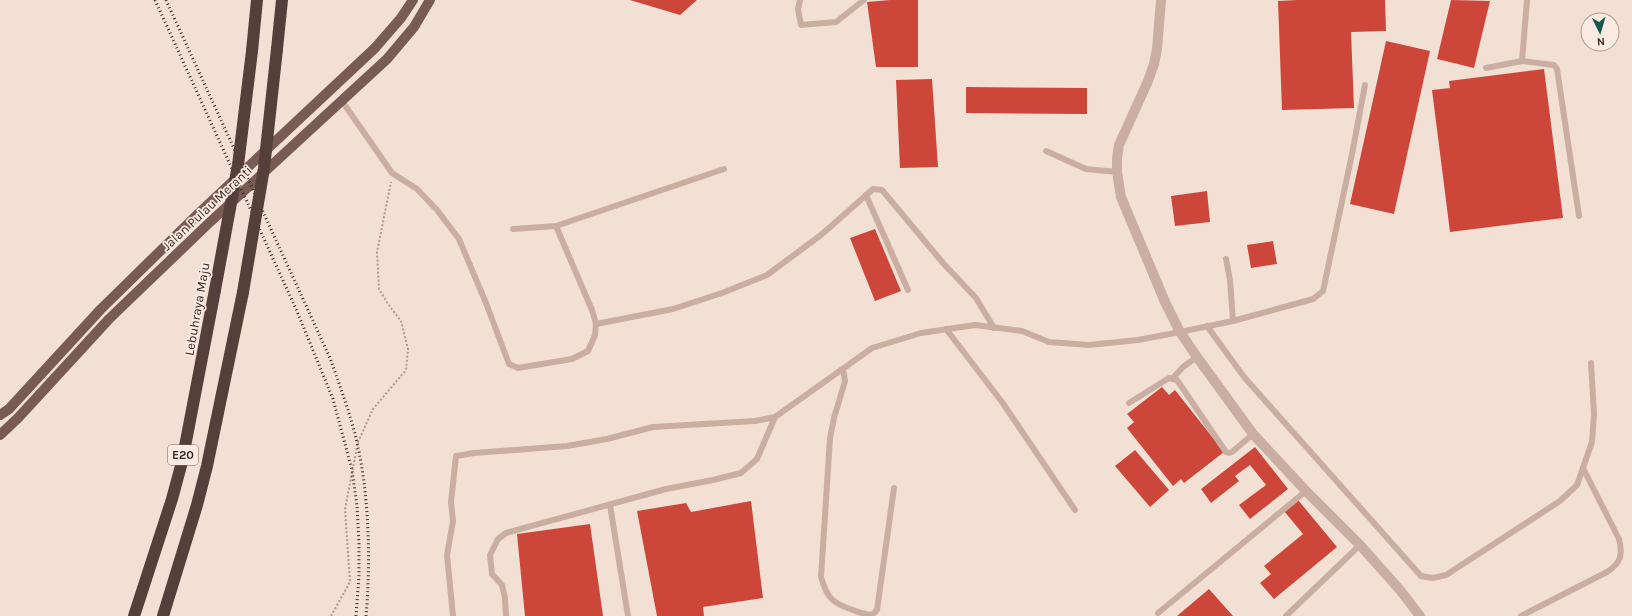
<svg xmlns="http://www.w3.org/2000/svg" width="1632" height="616" font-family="Karla,sans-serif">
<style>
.building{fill:#cc4739}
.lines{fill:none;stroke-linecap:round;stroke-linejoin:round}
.path{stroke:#b6978c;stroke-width:2;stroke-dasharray:2 2;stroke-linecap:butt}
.service{stroke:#caaea1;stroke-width:6}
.minor{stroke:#caaea1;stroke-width:10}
.primary{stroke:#775b54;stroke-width:10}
.motorway{stroke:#553f3b;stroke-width:12}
.rail{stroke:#342724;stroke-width:3;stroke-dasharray:1 3;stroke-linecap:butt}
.motorway-bridge{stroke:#553f3b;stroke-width:12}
.labels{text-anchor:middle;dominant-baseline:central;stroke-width:3.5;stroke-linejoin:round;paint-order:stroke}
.shield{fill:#faebe2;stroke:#6f625d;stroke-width:1}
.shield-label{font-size:12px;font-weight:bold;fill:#342724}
.street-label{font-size:13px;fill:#342724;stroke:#faebe2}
</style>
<rect width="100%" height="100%" fill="#f2e0d5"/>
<!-- building -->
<g class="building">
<path d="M630,0H697L680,15Z"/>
<path d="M890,0H918V67H876L867,2Z"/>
<path d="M1298,0H1385L1386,31L1351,32L1354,108L1282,110L1278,1Z"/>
<path d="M1451,0L1490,1L1474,68L1437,59Z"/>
<path d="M1386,41L1430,51L1394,214L1350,204Z"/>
<path d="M1544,69L1563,218L1450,232L1432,90L1450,88L1449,81Z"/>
<path d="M932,79L938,167L900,168L896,80Z"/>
<path d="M966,87L1087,88V114L966,113Z"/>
<path d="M1207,191L1210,222L1175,226L1171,196Z"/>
<path d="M875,229L901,291L875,301L850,238Z"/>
<path d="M1273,241L1277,264L1251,268L1247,245Z"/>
<path d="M1162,387L1169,395L1175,390L1224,452L1184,483L1181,479L1173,486L1127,428L1134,422L1127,414Z"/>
<path d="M1255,447L1288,489L1250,519L1239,505L1266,485L1250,465L1235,476L1239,481L1211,503L1201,489Z"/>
<path d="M1135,450L1169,490L1150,507L1115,466Z"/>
<path d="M1298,500L1337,547L1274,599L1260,583L1271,574L1264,566L1303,534L1284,511Z"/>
<path d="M751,501L763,598L703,607L704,616H657L637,511L686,503L691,512Z"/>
<path d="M590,524L603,616H525L517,534Z"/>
<path d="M1209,589L1233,616H1177Z"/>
</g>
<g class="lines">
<!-- path -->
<path class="path" d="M331,616L350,582L345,509L358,442L373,409L406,370L408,349L401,321L388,304L379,289L377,252L391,182"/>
<!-- service -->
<g class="service">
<path d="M800,0L798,9L801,25L836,22L864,0"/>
<path d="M1527,0L1522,61L1554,65L1557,69L1579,216"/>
<path d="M1486,68L1522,61"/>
<path d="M342,101L392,173L417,189L437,210L459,239L486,303L509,364L518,368L572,359L588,351L595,335L596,324L673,309L722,293L767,275L821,235L873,189L882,190L943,263L976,298L994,328"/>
<path d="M1046,151L1086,169L1117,172"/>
<path d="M866,195L908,290"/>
<path d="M556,226L592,310L596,324"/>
<path d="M513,229L556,226L724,169"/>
<path d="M1226,259L1230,280L1233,321"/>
<path d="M1207,326L1244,377L1421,576L1433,578L1446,575L1560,501L1577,485L1592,442L1594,414L1591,363"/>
<path d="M946,329L1002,402L1075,510"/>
<path d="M843,369L845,381L834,418L830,438L821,577C827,598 832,603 853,610C859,613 865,614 872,615L877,610L894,488"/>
<path d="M1173,378L1183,367L1197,357"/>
<path d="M1129,403L1169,378L1177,380L1226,452L1229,453L1232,452L1253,434"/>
<path d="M610,505L628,616"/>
<path d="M1158,613L1306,491"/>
<path d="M453,616L447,555L453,521L451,502L456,456L474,453L567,446L607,439L653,427L755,421L775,417L872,348L921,333L975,325L1022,331L1049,342L1089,345L1138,340L1180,332L1233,321L1313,299L1323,291L1352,154L1365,85"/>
<path d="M506,616L505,598L502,585L492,574L490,555L498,539L506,533L666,489L713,480L741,473L757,459L775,417"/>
<path d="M1286,616L1360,545"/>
<path d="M1521,616L1607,572C1621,563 1623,555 1619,539L1583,468"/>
</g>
<!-- minor -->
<path class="minor" d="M1161,0L1157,49L1154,64L1148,81L1119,145L1117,158V172L1121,197L1165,302L1180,332L1197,357L1253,434L1306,491L1360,545L1400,590L1420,616"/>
<!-- primary -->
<g class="primary">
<path d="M0,415L9,409L101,309L199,213L375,48L401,18L413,0"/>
<path d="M0,435L18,418L109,319L209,223L387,59L414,27L430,0"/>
</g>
<!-- motorway -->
<g class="motorway">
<path d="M277,49L282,0"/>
<path d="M252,51L257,0"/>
<path d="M134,616L172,499L182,462L215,290"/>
<path d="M163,616L197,505L207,466L243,292"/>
</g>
<!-- rail -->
<g class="rail">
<path d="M155,0L296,309L333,399L352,470L357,506L359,544V576L356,616"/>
<path d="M166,0L330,358C339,383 348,408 355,434C369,488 371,560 366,616"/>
</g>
<!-- motorway-bridge -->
<g class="motorway-bridge">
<path d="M215,290L238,165L252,51"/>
<path d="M243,292L264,168L277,49"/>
</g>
</g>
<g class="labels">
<!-- shield labels -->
<rect class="shield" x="168" y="445" width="30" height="20" rx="3"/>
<g class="shield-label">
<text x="183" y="455">E20</text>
</g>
<!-- street labels -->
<g class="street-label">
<text transform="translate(207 208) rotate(-43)">Jalan Pulau Meranti</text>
<text transform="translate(197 309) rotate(-80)">Lebuhraya Maju</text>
</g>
</g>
<!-- north arrow -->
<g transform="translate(1600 32) rotate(175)"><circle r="19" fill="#faebe2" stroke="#ab9d96"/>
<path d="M0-3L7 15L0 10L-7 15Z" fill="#185751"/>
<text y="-6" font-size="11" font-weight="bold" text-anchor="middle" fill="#342724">N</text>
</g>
</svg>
